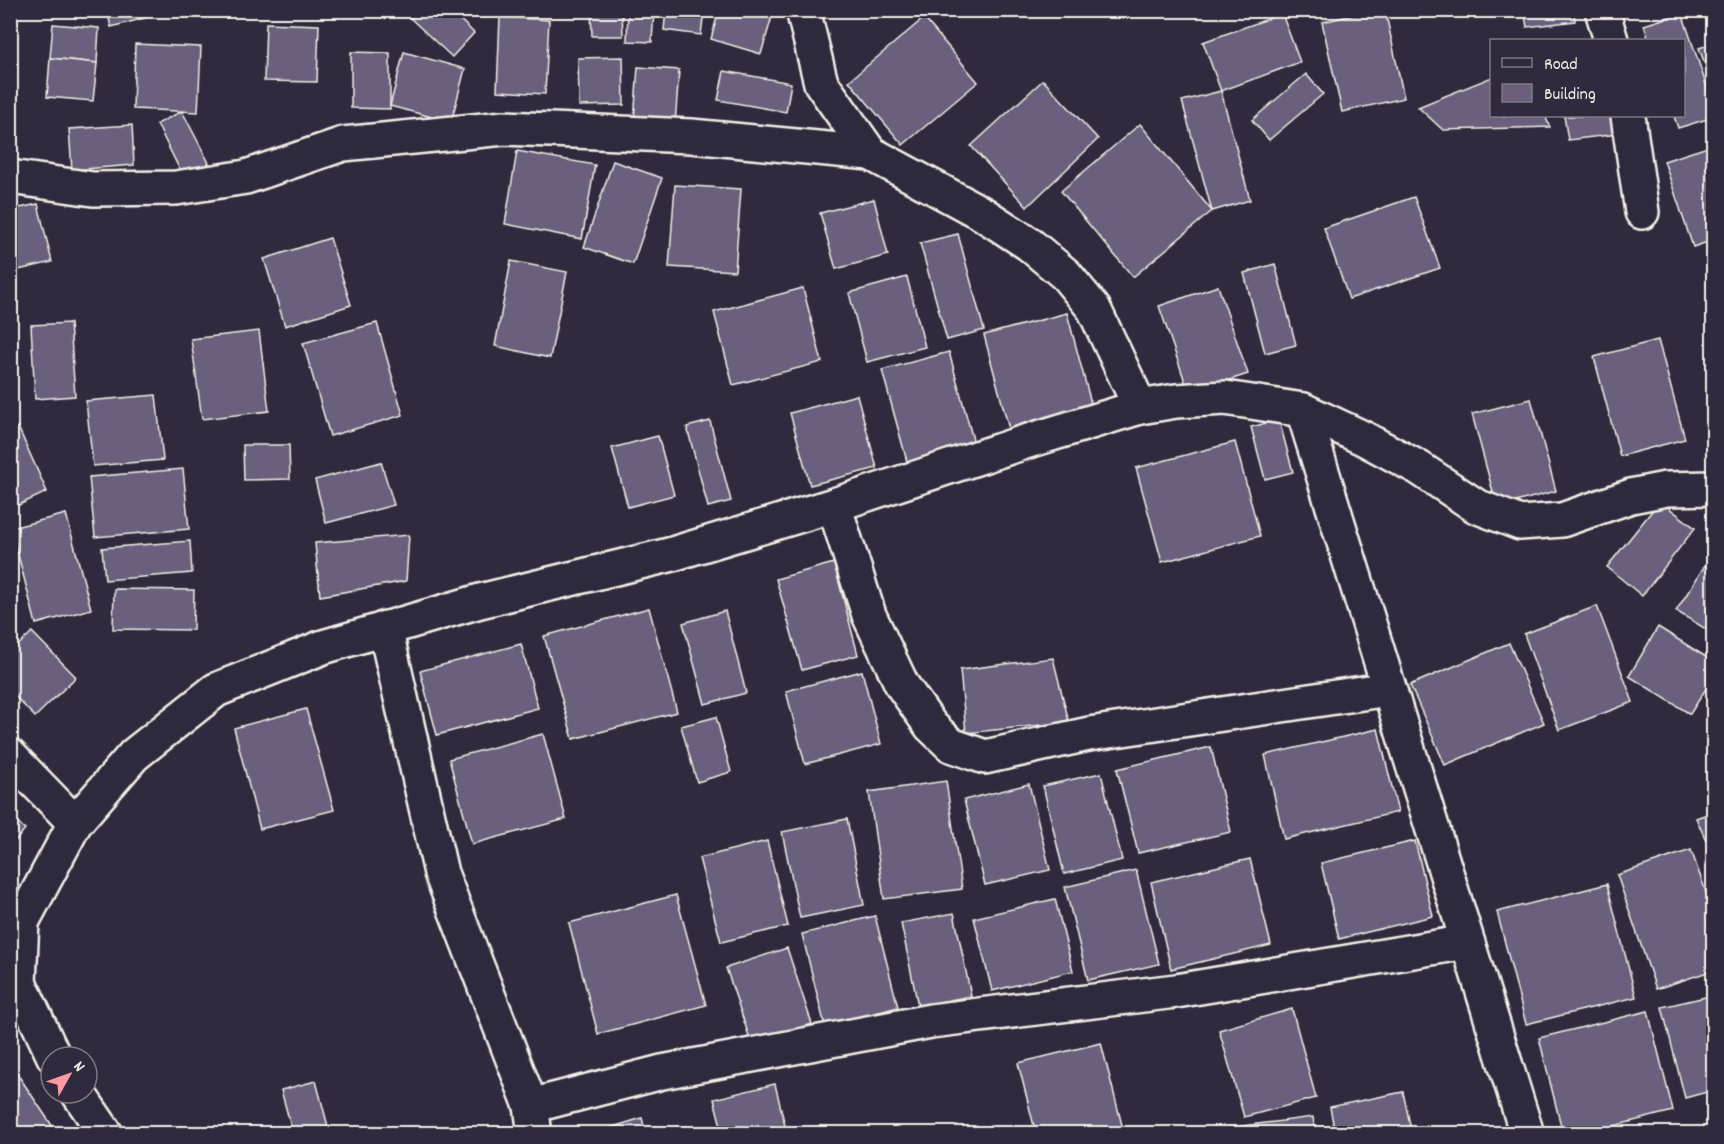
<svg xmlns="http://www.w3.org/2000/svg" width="1724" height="1144" font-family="Dekko,sans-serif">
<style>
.building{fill:#6b5f7c;stroke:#f4f1e8;stroke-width:1.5}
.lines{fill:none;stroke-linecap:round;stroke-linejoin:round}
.street-casing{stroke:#f4f1e8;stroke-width:38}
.street{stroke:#2f2a3d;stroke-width:33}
</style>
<rect width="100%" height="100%" fill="#2f2a3d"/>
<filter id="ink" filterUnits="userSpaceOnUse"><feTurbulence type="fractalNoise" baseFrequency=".0167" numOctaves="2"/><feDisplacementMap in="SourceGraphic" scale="12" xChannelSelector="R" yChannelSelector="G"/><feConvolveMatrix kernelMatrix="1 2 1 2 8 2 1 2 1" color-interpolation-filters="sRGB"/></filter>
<g filter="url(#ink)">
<!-- building -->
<g class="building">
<path d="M107,10H155L156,15L111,27Z"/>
<path d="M416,10H450L474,33L452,57L410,18Z"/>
<path d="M591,10H622L623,36H592Z"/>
<path d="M628,10H654L652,42L627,41Z"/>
<path d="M666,10H704L701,35L664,30Z"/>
<path d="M719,10H774L761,54L711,39Z"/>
<path d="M1375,10H1385L1404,98L1342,112L1322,22Z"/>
<path d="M1524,10H1574L1575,21L1527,27Z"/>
<path d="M1682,13L1714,108V117L1678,128L1674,116H1684V40H1649L1644,25Z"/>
<path d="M1282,14L1300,62L1221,91L1203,42Z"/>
<path d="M500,17L549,20L545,94L497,91Z"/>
<path d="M924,18L978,82L903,145L849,81Z"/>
<path d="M266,23L319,25L317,82L264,81Z"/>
<path d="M53,24L99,28L97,63L50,58Z"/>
<path d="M1714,43V88L1699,48Z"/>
<path d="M135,44L201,47L198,112L133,109Z"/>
<path d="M351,52L390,53V109L351,108Z"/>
<path d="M404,52L465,69L451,122L390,106Z"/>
<path d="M623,57L624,105L579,106L578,58Z"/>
<path d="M50,58L97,63L93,101L47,97Z"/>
<path d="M638,67L679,70L675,125L634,120Z"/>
<path d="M724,71L791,83L786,112L718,100Z"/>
<path d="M1306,74L1323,94L1269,140L1252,120Z"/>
<path d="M1492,77V116H1545L1550,127L1443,130L1418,107Z"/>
<path d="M1043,80L1098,139L1027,207L971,146Z"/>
<path d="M1221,91L1250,200L1212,211L1182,101Z"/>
<path d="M182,111L209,163L183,176L157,124Z"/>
<path d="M1564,116H1616L1618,134L1568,140Z"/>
<path d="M1140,124L1212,211L1133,277L1061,191Z"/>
<path d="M132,125L134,165L72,170L69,129Z"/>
<path d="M1714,145V240L1693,247L1664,161Z"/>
<path d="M517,151L595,165L582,239L505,224Z"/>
<path d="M613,161L662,178L633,264L584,247Z"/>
<path d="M675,185L741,189L735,271L669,267Z"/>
<path d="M1414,197L1440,268L1349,299L1324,228Z"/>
<path d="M874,199L888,255L836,269L820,213Z"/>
<path d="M38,204L52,262L10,272V210Z"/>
<path d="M958,234L984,330L947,340L920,243Z"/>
<path d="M330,238L351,305L285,326L264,259Z"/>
<path d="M511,261L567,272L550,358L495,346Z"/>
<path d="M1275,264L1296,345L1265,353L1244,273Z"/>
<path d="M907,277L925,347L867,362L849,293Z"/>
<path d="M1218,286L1248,374L1189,393L1159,306Z"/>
<path d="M803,288L822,362L733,385L714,312Z"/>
<path d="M1067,313L1092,407L1009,429L984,335Z"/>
<path d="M70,323L75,396L35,399L31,325Z"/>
<path d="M377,323L403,415L330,436L303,343Z"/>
<path d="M259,331L269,411L202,419L191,339Z"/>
<path d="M1658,340L1685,439L1620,456L1594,357Z"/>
<path d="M949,352L975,447L908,465L882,370Z"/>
<path d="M156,395L163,460L93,466L86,401Z"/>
<path d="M857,395L877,468L810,485L790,413Z"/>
<path d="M1531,399L1556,491L1497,507L1472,414Z"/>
<path d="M1279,420L1293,472L1265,479L1251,427Z"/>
<path d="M710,421L731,501L708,507L687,427Z"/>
<path d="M18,427L47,492L10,509V430Z"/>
<path d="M658,436L674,495L628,507L612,448Z"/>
<path d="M1235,442L1260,536L1162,562L1136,468Z"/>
<path d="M243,445H289L290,479L244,480Z"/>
<path d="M381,462L394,505L326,523L315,480Z"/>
<path d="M183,469L189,529L95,537L89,477Z"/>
<path d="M1660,501L1695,528L1642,596L1607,567Z"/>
<path d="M66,514L91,609L36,624L11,528Z"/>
<path d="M409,535L406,581L320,596L315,543Z"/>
<path d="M190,541L192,573L105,580L102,548Z"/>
<path d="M1714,551V634L1676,611Z"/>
<path d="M834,563L858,655L802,670L776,579Z"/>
<path d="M114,589L194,590L193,630L113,629Z"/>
<path d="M1597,606L1633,702L1559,730L1524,634Z"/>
<path d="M649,608L677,712L573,739L544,636Z"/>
<path d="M725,611L746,693L705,704L683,623Z"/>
<path d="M1658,627L1714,662V676L1690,714L1629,676Z"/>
<path d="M32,632L76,677L35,717L10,691V653Z"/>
<path d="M1509,643L1544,723L1445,765L1410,685Z"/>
<path d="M521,644L538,708L437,735L420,671Z"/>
<path d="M1053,658L1069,722L966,733L960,670Z"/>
<path d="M862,671L881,744L805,764L786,691Z"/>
<path d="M306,709L334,810L260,829L234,728Z"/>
<path d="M716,717L731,772L697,782L681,726Z"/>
<path d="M1378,729L1398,812L1284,839L1265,755Z"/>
<path d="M543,734L566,819L472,844L449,759Z"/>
<path d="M1211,747L1231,832L1138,853L1117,769Z"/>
<path d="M1101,773L1122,860L1064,874L1043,786Z"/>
<path d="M946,781L962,889L884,899L869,792Z"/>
<path d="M1029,784L1050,870L985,885L964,800Z"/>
<path d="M1710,813L1714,820V858L1696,818Z"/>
<path d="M10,818L25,829L10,848Z"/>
<path d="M847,819L864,905L800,918L782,832Z"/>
<path d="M767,841L788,926L721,942L699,858Z"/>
<path d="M1415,841L1433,916L1339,939L1321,863Z"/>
<path d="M1691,850L1714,915V970L1656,989L1617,875Z"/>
<path d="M1250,859L1271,945L1171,969L1151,882Z"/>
<path d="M1136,870L1159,964L1088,980L1065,887Z"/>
<path d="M1607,884L1636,997L1526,1024L1497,912Z"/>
<path d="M676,895L706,1005L598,1034L569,923Z"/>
<path d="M1055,899L1073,971L992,991L974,918Z"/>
<path d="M954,913L971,996L918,1006L901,923Z"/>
<path d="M875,916L898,1007L825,1026L802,934Z"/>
<path d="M787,948L812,1024L752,1045L726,968Z"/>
<path d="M1714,995V1090L1685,1098L1662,1007Z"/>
<path d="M1292,1009L1316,1098L1244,1117L1219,1030Z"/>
<path d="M1648,1011L1673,1111L1582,1134H1563L1539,1038Z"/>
<path d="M1101,1043L1124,1133L1036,1134L1018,1063Z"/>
<path d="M10,1063L57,1133L56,1134H10Z"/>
<path d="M316,1081L330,1134H293L281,1090Z"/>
<path d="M775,1084L787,1134H723L714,1099Z"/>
<path d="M1403,1092L1412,1134H1335L1330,1107Z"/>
<path d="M1313,1117L1315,1134H1228L1227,1128Z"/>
<path d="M642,1118L646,1134H590Z"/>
</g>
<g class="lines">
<defs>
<g id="street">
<path d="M803,10L821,83L870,153L983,214L1029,244L1066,275L1094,309L1140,407"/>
<path d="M1602,10L1611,40"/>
<path d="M1628,116L1642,212"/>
<path d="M10,177L93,189L176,188L246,177L343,144L504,128L691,136L870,153"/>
<path d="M1303,410L1527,1134"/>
<path d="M834,505L869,615L902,685L931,726L951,745L985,757L1089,734L1389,689"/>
<path d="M385,628L441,873L531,1106L535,1134"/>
<path d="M10,756L75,823"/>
<path d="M54,1057L19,982L22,922L75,823L134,755L216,690L323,647L480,601L669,555L834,505L1025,442L1140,407L1176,401L1225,398L1303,410L1363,438L1419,468L1476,506L1520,523L1562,520L1631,496L1666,489L1714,488"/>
<path d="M78,1093L106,1134"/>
<path d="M531,1106L662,1072L931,1021L1176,991L1467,942"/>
</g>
</defs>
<!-- street casing -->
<use href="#street" class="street-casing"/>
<!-- street -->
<use href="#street" class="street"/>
</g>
</g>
<!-- margin -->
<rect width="1724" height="1144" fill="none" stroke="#2f2a3d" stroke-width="36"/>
<rect x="18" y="18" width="1688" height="1108" fill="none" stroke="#f4f1e8" stroke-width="2" filter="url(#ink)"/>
<!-- legend -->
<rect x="1490" y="39" width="195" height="78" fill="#2f2a3d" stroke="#7e7a81" stroke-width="1.5"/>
<rect x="1502" y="58" width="30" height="9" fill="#2f2a3d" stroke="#7e7a81" stroke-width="1.5"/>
<text x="1544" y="69" font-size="18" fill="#f4f1e8">Road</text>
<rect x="1502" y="84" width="30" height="18" fill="#6b5f7c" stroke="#7e7a81" stroke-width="1.5"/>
<text x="1544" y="99" font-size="18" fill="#f4f1e8">Building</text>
<!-- north arrow -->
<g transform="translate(69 1075) rotate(50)"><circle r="28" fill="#2f2a3d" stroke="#7e7a81" stroke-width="1.5"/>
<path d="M0-4.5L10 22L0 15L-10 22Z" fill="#ff9aa2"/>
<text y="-9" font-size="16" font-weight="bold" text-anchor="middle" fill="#f4f1e8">N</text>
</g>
</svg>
